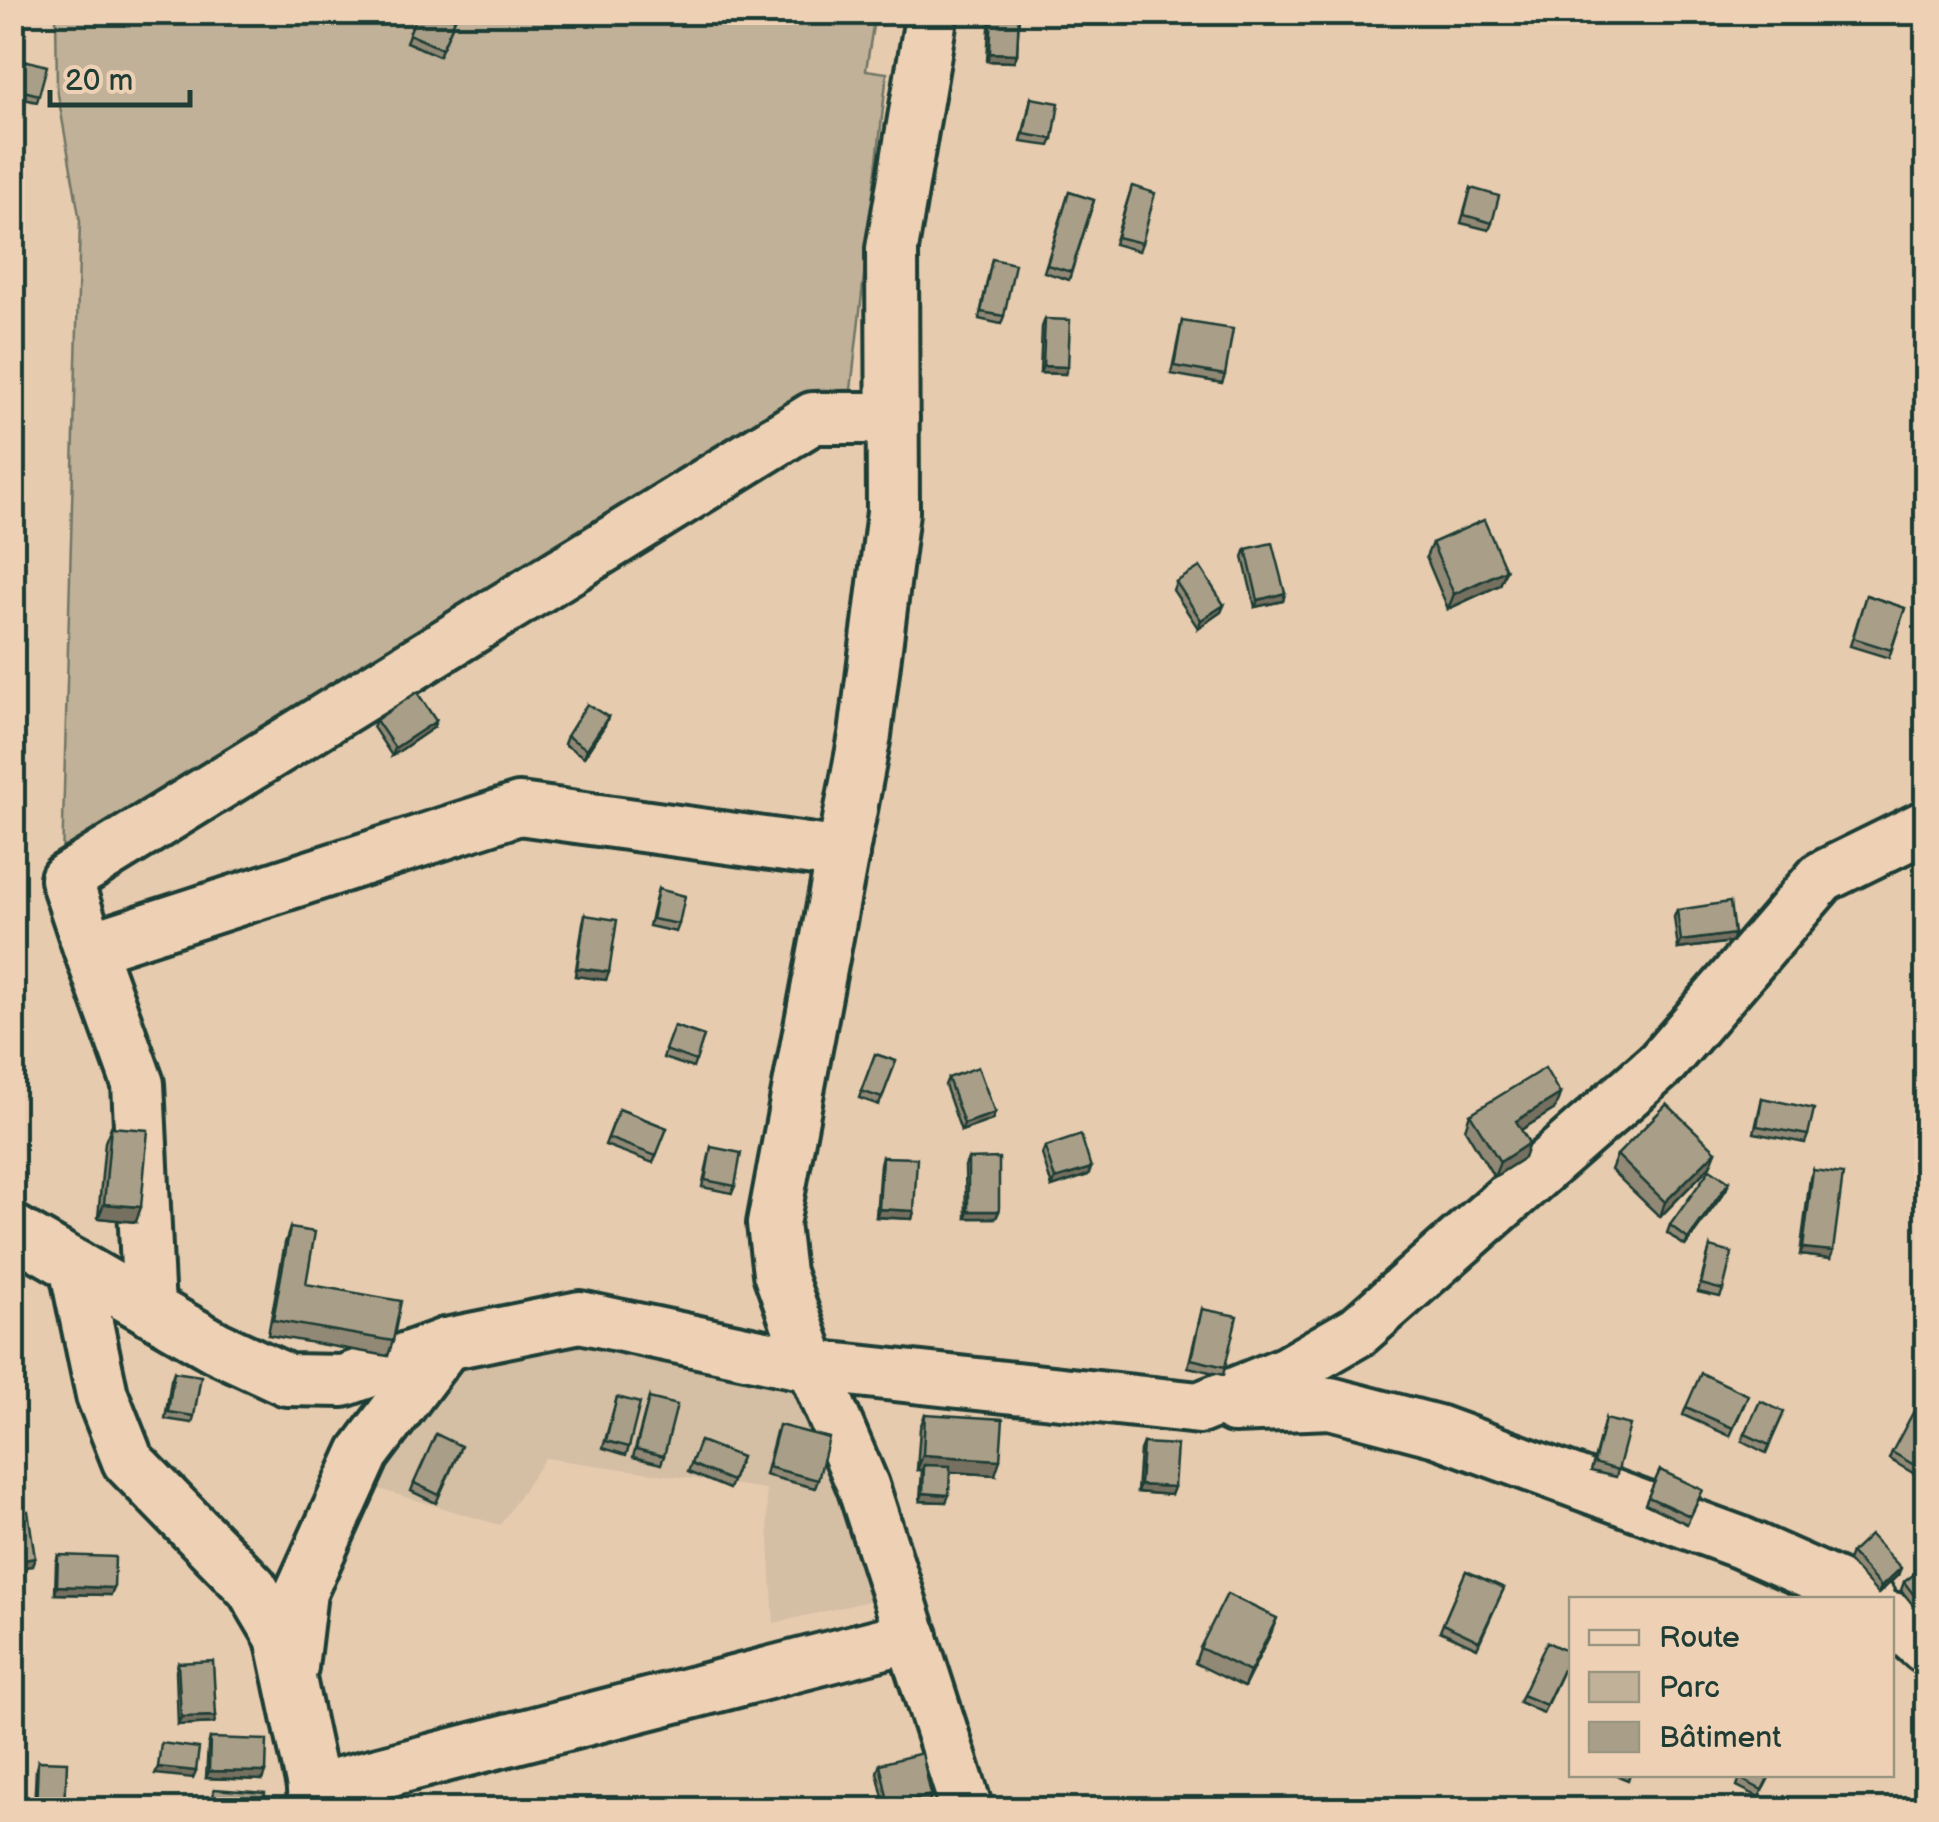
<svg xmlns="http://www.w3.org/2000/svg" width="1939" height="1822" font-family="'Balsamiq Sans',sans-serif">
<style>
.built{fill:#d4bea4}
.green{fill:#c1b198;stroke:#707766;stroke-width:2.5}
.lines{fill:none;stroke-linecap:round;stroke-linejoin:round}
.minor-casing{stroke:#1f3d34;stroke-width:58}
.minor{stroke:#eed1b4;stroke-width:50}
.wall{fill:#918976;stroke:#1f3d34;stroke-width:2.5}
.shaded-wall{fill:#766f60;stroke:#1f3d34;stroke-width:2.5}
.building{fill:#a99f89;stroke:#1f3d34;stroke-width:2.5}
</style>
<rect width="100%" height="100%" fill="#e6cbaf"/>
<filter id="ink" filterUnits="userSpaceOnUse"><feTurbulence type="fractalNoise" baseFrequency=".01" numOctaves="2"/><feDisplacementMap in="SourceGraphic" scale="20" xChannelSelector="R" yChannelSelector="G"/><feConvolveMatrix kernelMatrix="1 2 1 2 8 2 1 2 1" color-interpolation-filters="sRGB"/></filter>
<g filter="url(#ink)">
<!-- built -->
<path class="built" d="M580,1317L812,1366L899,1594L774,1623L766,1489L545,1458L500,1525L352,1481L446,1344Z"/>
<!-- green -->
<path class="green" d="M56,13H875L866,70L887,73L851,390H815L62,861L80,221L57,89Z"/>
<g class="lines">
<defs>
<g id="minor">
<path d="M932,12L892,249L893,512L865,735L773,1224L779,1273L812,1366L863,1486L967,1810"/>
<path d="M843,854L519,809L89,948L66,879L813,418H893"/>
<path d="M89,948L138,1084L149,1309"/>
<path d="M12,1230L216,1347L287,1380L343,1381L446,1344L580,1317L812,1366L1199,1408L1287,1372L1358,1331L1661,1064L1822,877L1926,826"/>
<path d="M75,1266L102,1395L128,1461L252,1588L281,1637L318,1810"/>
<path d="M1234,1407L1330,1403L1437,1431L1739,1542L1870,1600"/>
<path d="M1892,1618L1926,1648"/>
<path d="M292,1667L301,1592L364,1453L446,1344"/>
<path d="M313,1790L912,1636"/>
</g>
</defs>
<!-- minor casing -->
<use href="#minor" class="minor-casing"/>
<!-- minor -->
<use href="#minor" class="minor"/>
</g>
<!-- wall -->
<g class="wall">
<path d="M418,12L455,19L439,56L406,42Z"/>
<path d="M990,12H1019L1017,54L1014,62L987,61Z"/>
<path d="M22,67L39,95L37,102L14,97Z"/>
<path d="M1031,98L1053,139L1050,146L1021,142Z"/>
<path d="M1132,186L1142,243L1139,251L1114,244Z"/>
<path d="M1471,188L1492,223L1489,230L1461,223Z"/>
<path d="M1069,192L1094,200L1069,280L1044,272Z"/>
<path d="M992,259L1004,316L1001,324L979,319Z"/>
<path d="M1045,319L1065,374L1040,373L1042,327Z"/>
<path d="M1182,321L1225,375L1222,383L1171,374Z"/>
<path d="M1432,543L1506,570L1500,585L1448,609L1426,557Z"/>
<path d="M1246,549L1285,593L1283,601L1255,607L1243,557Z"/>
<path d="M1926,575V593L1920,589Z"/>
<path d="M1176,582L1224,605L1221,612L1198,628L1173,590Z"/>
<path d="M1866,595L1905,608L1889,658L1850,646Z"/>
<path d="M608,717L605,725L584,757L564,744L567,736Z"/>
<path d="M376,720L433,728L392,756L373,727Z"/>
<path d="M658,889L679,924L676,932L649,926Z"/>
<path d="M1677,910L1731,942L1678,949L1674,917Z"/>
<path d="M585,915L609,972L606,980L575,976L583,923Z"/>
<path d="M674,1026L704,1036L693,1068L663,1058Z"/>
<path d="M875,1054L896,1061L879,1105L859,1098Z"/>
<path d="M948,1078L995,1113L992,1120L961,1131L945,1085Z"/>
<path d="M1762,1098L1808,1135L1805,1143L1754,1133Z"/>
<path d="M619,1109L667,1128L653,1163L605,1145Z"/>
<path d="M1555,1109L1521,1130L1529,1143L1524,1158L1494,1177L1465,1129L1470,1114Z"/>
<path d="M111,1127L136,1222L98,1218L105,1142Z"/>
<path d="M711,1147L735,1186L732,1193L702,1187Z"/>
<path d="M1045,1147L1091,1168L1088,1175L1052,1187L1042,1154Z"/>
<path d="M1716,1151L1710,1166L1660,1217L1611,1170L1617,1155Z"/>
<path d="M882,1157L914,1211L912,1219L876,1217L880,1164Z"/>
<path d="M968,1159L999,1211L996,1218H966L965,1166Z"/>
<path d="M1813,1170L1830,1259L1800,1255L1810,1178Z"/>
<path d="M1729,1182L1726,1190L1685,1246L1667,1233L1670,1225Z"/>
<path d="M290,1228L306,1284L393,1341L388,1356L268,1335L285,1243Z"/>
<path d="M1710,1247L1723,1290L1720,1297L1698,1292Z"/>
<path d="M1202,1309L1225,1367L1223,1375L1188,1367Z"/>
<path d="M174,1372L194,1416L192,1423L165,1419L171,1380Z"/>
<path d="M617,1397L629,1447L626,1455L603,1448Z"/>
<path d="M649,1398L664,1456L661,1464L633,1457Z"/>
<path d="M1745,1403L1730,1436L1683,1415L1686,1407Z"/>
<path d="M925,1414L995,1475L950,1472L946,1502L920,1501L922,1470H917L920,1428Z"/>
<path d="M1605,1419L1618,1470L1616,1477L1591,1471Z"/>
<path d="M1781,1419L1766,1453L1742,1441L1745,1434Z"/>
<path d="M776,1432L818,1480L815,1488L765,1475Z"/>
<path d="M700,1441L741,1457L729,1489L688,1472Z"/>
<path d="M1143,1443L1174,1487L1171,1495L1137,1492L1140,1450Z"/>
<path d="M1926,1450L1913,1473L1889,1459L1892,1452Z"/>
<path d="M458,1454L436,1503L411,1491L414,1483Z"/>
<path d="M1660,1470L1700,1497L1687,1524L1645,1504Z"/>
<path d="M1851,1553L1898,1575L1878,1594L1848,1561Z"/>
<path d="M58,1555L114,1588L111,1595L55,1594L56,1563Z"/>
<path d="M1466,1571L1504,1588L1477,1648L1440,1631Z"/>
<path d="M1904,1582L1926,1603L1917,1610L1901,1590Z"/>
<path d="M1271,1633L1244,1687L1195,1663L1200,1648Z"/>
<path d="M1571,1653L1543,1713L1519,1702L1522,1695Z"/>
<path d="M178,1663L216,1716L214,1723L178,1725L176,1671Z"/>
<path d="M210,1738L266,1772L263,1780L206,1778L208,1746Z"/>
<path d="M38,1761L65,1810H34L36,1769Z"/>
<path d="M880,1764L931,1795L929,1802L901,1810H886L877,1772Z"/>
<path d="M1613,1774H1630L1628,1780Z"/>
<path d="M1741,1774H1771L1759,1797L1737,1786Z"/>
</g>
<!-- shaded-wall -->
<g class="shaded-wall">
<path d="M990,53L1017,54L1014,62L987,61Z"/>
<path d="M1043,366L1068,367L1065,374L1040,373Z"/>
<path d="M1506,570L1500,585L1448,609L1454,594Z"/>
<path d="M1285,593L1283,601L1255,607L1258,600Z"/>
<path d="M1224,605L1221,612L1198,628L1201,620Z"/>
<path d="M608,717L605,725L584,757L587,749Z"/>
<path d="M436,721L433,728L392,756L395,748Z"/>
<path d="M1734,934L1731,942L1678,949L1681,941Z"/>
<path d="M577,968L609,972L606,980L575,976Z"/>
<path d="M1560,1094L1555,1109L1511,1136L1516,1121Z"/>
<path d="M995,1113L992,1120L961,1131L964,1124Z"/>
<path d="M1529,1143L1524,1158L1494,1177L1500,1162Z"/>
<path d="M1716,1151L1710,1166L1660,1217L1665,1202Z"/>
<path d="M1091,1168L1088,1175L1052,1187L1055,1179Z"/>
<path d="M1729,1182L1726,1190L1685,1246L1688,1239Z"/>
<path d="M104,1204L141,1207L136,1222L98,1218Z"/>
<path d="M879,1209L914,1211L912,1219L876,1217Z"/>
<path d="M968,1211H999L996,1218H966Z"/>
<path d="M1803,1248L1833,1251L1830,1259L1800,1255Z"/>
<path d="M923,1455L1000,1460L995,1475L924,1470V1465L922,1470H917Z"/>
<path d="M1140,1485L1174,1487L1171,1495L1137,1492Z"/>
<path d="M923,1493L949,1495L946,1502L920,1501Z"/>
<path d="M35,1558L32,1566L12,1569V1562Z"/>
<path d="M1901,1568L1898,1575L1878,1594L1881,1587Z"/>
<path d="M57,1586L114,1588L111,1595L55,1594Z"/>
<path d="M1926,1598V1603L1917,1610L1920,1603Z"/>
<path d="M1277,1618L1271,1633L1244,1687L1250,1672Z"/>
<path d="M216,1716L214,1723L178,1725L181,1717Z"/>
<path d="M158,1767L196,1771L193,1778L155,1774Z"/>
<path d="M209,1771L266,1772L263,1780L206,1778Z"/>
<path d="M931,1795L929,1802L901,1810H888L889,1806Z"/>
</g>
<!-- building -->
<g class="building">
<path d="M418,12H439L455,19L442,49L409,34Z"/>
<path d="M992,12H1019L1017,54L990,53Z"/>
<path d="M24,60L47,66L39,95L16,89Z"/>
<path d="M1031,98L1059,103L1053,139L1024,134Z"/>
<path d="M1132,186L1155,193L1142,243L1117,237Z"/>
<path d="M1471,188L1499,196L1492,223L1464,215Z"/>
<path d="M1069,192L1094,200L1071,272L1047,265Z"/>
<path d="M992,259L1015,264L1004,316L981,312Z"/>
<path d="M1045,319L1070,320L1068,367L1043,366Z"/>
<path d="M1182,321L1233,329L1225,375L1174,366Z"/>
<path d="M1484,520L1506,570L1454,594L1432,543Z"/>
<path d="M1272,543L1285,593L1258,600L1246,549Z"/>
<path d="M1200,567L1224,605L1201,620L1176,582Z"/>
<path d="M1866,595L1905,608L1891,650L1853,638Z"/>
<path d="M417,692L436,721L395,748L376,720Z"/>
<path d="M587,704L608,717L587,749L567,736Z"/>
<path d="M658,889L685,896L679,924L652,919Z"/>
<path d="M1730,902L1734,934L1681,941L1677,910Z"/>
<path d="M585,915L617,920L609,972L577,968Z"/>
<path d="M674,1026L704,1036L696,1061L665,1050Z"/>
<path d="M875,1054L896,1061L882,1098L861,1091Z"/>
<path d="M978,1067L995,1113L964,1124L948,1078Z"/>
<path d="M1545,1068L1560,1094L1516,1121L1529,1143L1500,1162L1470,1114Z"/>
<path d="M1762,1098L1814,1109L1808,1135L1757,1126Z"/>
<path d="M1667,1104L1716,1151L1665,1202L1617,1155Z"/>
<path d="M619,1109L667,1128L656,1156L608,1138Z"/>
<path d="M111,1127L148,1130L141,1207L104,1204Z"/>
<path d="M1081,1135L1091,1168L1055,1179L1045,1147Z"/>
<path d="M711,1147L741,1153L735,1186L705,1180Z"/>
<path d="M882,1157L917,1158L914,1211L879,1209Z"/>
<path d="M999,1158V1211H968V1159Z"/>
<path d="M1710,1169L1729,1182L1688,1239L1670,1225Z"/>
<path d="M1813,1170L1843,1174L1833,1251L1803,1248Z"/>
<path d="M290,1228L315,1232L306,1284L401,1301L393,1341L273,1320Z"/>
<path d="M1710,1247L1732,1253L1723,1290L1701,1284Z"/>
<path d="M1202,1309L1237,1316L1225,1367L1191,1359Z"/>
<path d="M174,1372L201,1376L194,1416L168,1412Z"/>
<path d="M1701,1373L1748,1395L1733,1428L1686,1407Z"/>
<path d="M617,1397L640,1403L629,1447L606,1441Z"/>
<path d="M649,1398L677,1405L664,1456L636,1449Z"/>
<path d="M1760,1401L1784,1412L1769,1445L1745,1434Z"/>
<path d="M1916,1407L1926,1413V1447L1916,1466L1892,1452Z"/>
<path d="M925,1414L1003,1419L1000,1460L923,1455Z"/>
<path d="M1605,1419L1630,1425L1618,1470L1594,1463Z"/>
<path d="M779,1425L829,1438L818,1480L768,1467Z"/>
<path d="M436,1434L461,1446L439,1495L414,1483Z"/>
<path d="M700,1441L741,1457L732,1481L691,1464Z"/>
<path d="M1143,1443L1177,1445L1174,1487L1140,1485Z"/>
<path d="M924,1465L950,1466L949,1495L923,1493Z"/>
<path d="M1660,1470L1703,1490L1690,1516L1648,1497Z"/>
<path d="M28,1511L35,1558L12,1562V1514Z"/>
<path d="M1870,1535L1901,1568L1881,1587L1851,1553Z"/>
<path d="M58,1555L115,1557L114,1588L57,1586Z"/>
<path d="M1926,1565V1598L1920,1603L1904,1582Z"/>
<path d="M1466,1571L1504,1588L1479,1641L1443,1624Z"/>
<path d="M1227,1594L1277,1618L1250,1672L1200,1648Z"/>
<path d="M1547,1642L1571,1653L1546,1705L1522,1695Z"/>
<path d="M213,1661L216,1716L181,1717L178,1663Z"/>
<path d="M210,1738L267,1740L266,1772L209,1771Z"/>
<path d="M161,1743L199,1748L196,1771L158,1767Z"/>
<path d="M922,1753L931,1795L889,1806L880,1764Z"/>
<path d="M38,1761L67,1762L65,1810H36Z"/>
<path d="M1741,1774H1770L1762,1790L1739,1778Z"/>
<path d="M214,1789L265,1793L264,1810H212Z"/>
</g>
</g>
<!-- margin -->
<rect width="1939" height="1822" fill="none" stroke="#eed1b4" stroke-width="50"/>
<rect x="25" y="25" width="1889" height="1772" fill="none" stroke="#1f3d34" stroke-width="4" filter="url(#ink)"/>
<!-- legend -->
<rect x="1569" y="1597" width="325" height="180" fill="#eed1b4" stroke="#9b9681" stroke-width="2.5"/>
<rect x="1589" y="1630" width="50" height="15" fill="#eed1b4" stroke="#9b9681" stroke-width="2.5"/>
<text x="1659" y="1647" font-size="30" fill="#1f3d34">Route</text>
<rect x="1589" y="1672" width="50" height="30" fill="#c1b198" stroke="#9b9681" stroke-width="2.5"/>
<text x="1659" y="1697" font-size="30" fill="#1f3d34">Parc</text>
<rect x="1589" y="1722" width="50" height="30" fill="#a99f89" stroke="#9b9681" stroke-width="2.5"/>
<text x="1659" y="1747" font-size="30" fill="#1f3d34">Bâtiment</text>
<!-- scale -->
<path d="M50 90v15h140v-15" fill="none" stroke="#1f3d34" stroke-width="5"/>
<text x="65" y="90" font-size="30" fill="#1f3d34" stroke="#eed1b4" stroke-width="8" paint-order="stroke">20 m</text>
</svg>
